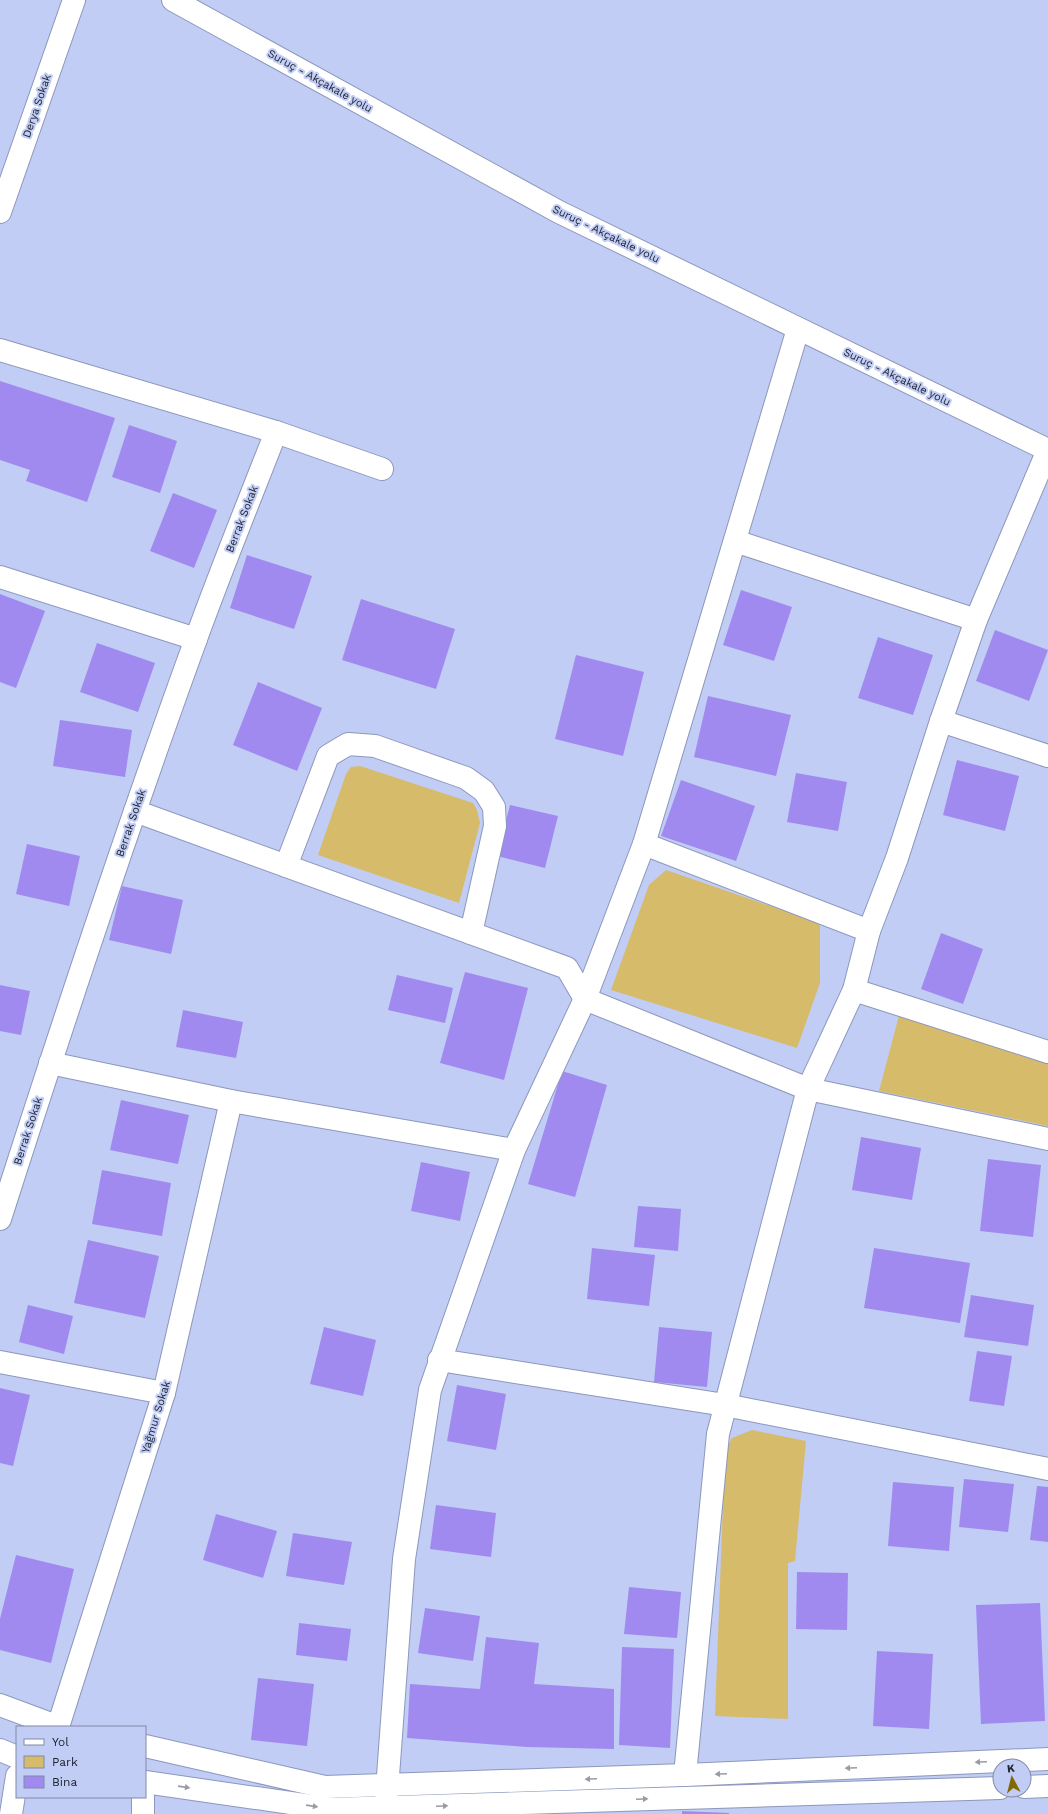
<svg xmlns="http://www.w3.org/2000/svg" width="1048" height="1814" font-family="'Work Sans',sans-serif">
<style>
.green{fill:#d6bb6b}
.building{fill:#a08aef}
.lines{fill:none;stroke-linecap:round;stroke-linejoin:round}
.street-casing{stroke:#8c97bc;stroke-width:24}
.secondary-casing{stroke:#8c97bc;stroke-width:24}
.street{stroke:#fff;stroke-width:22}
.secondary{stroke:#fff;stroke-width:22}
.oneway{fill:#9b9ca3}
.labels{text-anchor:middle;dominant-baseline:central;stroke-width:4;stroke-linejoin:round;paint-order:stroke}
.street-label{font-size:11px;fill:#202432;stroke:#c1cdf4}
</style>
<rect width="100%" height="100%" fill="#c1cdf4"/>
<!-- green -->
<g class="green">
<path d="M360,766L473,803L477,810L480,823L459,903L318,855L346,774L351,767Z"/>
<path d="M666,870L820,923V983L797,1048L611,990L649,885Z"/>
<path d="M900,1012L1048,1062V1126L879,1091Z"/>
<path d="M752,1430L806,1441L795,1561L788,1563V1719L715,1716L725,1451L732,1438Z"/>
</g>
<!-- building -->
<g class="building">
<path d="M0,381L115,418L87,502L26,481L30,470L0,460Z"/>
<path d="M129,425L177,441L160,493L112,477Z"/>
<path d="M173,493L217,510L194,568L150,551Z"/>
<path d="M247,555L312,576L294,629L230,608Z"/>
<path d="M741,590L792,607L774,661L723,645Z"/>
<path d="M0,594L45,611L16,688L0,682Z"/>
<path d="M361,599L455,629L436,689L342,660Z"/>
<path d="M995,630L1048,650L1029,701L976,681Z"/>
<path d="M878,637L933,655L913,715L858,698Z"/>
<path d="M97,643L155,663L138,712L80,692Z"/>
<path d="M576,655L644,672L623,756L555,739Z"/>
<path d="M258,682L322,708L297,771L233,745Z"/>
<path d="M708,696L791,715L776,776L694,757Z"/>
<path d="M60,720L132,730L125,777L53,766Z"/>
<path d="M957,760L1019,776L1005,831L943,815Z"/>
<path d="M796,773L847,782L838,831L787,822Z"/>
<path d="M681,780L755,806L736,861L661,836Z"/>
<path d="M510,805L558,816L545,868L497,856Z"/>
<path d="M27,844L80,856L69,906L16,894Z"/>
<path d="M122,886L183,900L171,954L109,940Z"/>
<path d="M941,933L983,949L963,1004L921,989Z"/>
<path d="M465,972L528,988L504,1080L440,1063Z"/>
<path d="M397,975L453,988L445,1023L388,1010Z"/>
<path d="M0,985L30,991L21,1035L0,1031Z"/>
<path d="M183,1010L243,1022L236,1058L176,1047Z"/>
<path d="M562,1071L607,1085L575,1197L528,1184Z"/>
<path d="M121,1100L189,1115L178,1164L110,1150Z"/>
<path d="M861,1137L921,1148L912,1200L852,1190Z"/>
<path d="M988,1159L1041,1165L1033,1237L980,1231Z"/>
<path d="M421,1162L470,1172L460,1221L411,1211Z"/>
<path d="M102,1170L171,1183L162,1236L92,1224Z"/>
<path d="M638,1206L681,1209L678,1251L634,1247Z"/>
<path d="M88,1240L159,1256L145,1318L74,1303Z"/>
<path d="M592,1248L655,1255L649,1306L587,1299Z"/>
<path d="M874,1248L970,1263L960,1323L864,1308Z"/>
<path d="M971,1295L1034,1305L1028,1346L964,1337Z"/>
<path d="M28,1305L73,1316L64,1354L19,1342Z"/>
<path d="M324,1327L376,1340L363,1396L310,1384Z"/>
<path d="M659,1327L712,1332L707,1387L654,1382Z"/>
<path d="M977,1351L1012,1356L1004,1406L969,1401Z"/>
<path d="M457,1385L506,1394L496,1450L447,1441Z"/>
<path d="M0,1388L30,1395L13,1466L0,1463Z"/>
<path d="M964,1479L1014,1484L1008,1532L959,1527Z"/>
<path d="M893,1482L954,1487L949,1551L888,1546Z"/>
<path d="M1037,1486L1048,1487V1542L1030,1540Z"/>
<path d="M436,1505L496,1513L491,1557L430,1549Z"/>
<path d="M216,1514L277,1531L263,1578L203,1560Z"/>
<path d="M293,1533L352,1542L344,1585L286,1576Z"/>
<path d="M16,1555L74,1569L51,1663L0,1650V1619Z"/>
<path d="M797,1572L848,1573L847,1630L796,1629Z"/>
<path d="M629,1587L681,1592L677,1638L624,1634Z"/>
<path d="M1040,1603L1045,1721L981,1724L976,1605Z"/>
<path d="M425,1608L480,1616L473,1661L418,1653Z"/>
<path d="M299,1623L351,1629L347,1661L296,1655Z"/>
<path d="M486,1637L539,1643L534,1684L614,1689V1749L527,1747L407,1738L410,1684L480,1689Z"/>
<path d="M622,1647L674,1649L670,1748L619,1745Z"/>
<path d="M877,1651L933,1654L929,1729L873,1726Z"/>
<path d="M258,1678L314,1684L307,1746L251,1740Z"/>
<path d="M682,1811L729,1813V1814H682Z"/>
</g>
<g class="lines">
<defs>
<g id="street">
<path d="M173,0L559,212L1048,450"/>
<path d="M0,212L74,0"/>
<path d="M0,350L276,432L382,469"/>
<path d="M735,541L976,620"/>
<path d="M0,577L196,639"/>
<path d="M941,721L1048,756"/>
<path d="M135,811L567,968L585,999L808,1089L1048,1139"/>
<path d="M644,844L869,931"/>
<path d="M286,866L328,756L348,744L375,746L466,778L484,791L494,807L495,826L471,933"/>
<path d="M854,990L1048,1052"/>
<path d="M50,1063L231,1101L514,1150"/>
<path d="M0,1219C62,1025 126,831 196,639C221,570 249,501 276,432"/>
<path d="M439,1360L725,1405L1048,1469"/>
<path d="M0,1362L164,1393"/>
<path d="M58,1727L164,1393L231,1101"/>
<path d="M685,1775L718,1434L808,1089L854,990L869,931L897,858L941,721L976,620L1048,450"/>
<path d="M143,1797V1814"/>
<path d="M386,1803L404,1559L430,1390L514,1150L585,999L644,844L798,329"/>
<path d="M11,1814L17,1776"/>
</g>
<g id="secondary">
<path d="M0,1705L59,1727"/>
<path d="M145,1746L325,1787L685,1775L1048,1759"/>
<path d="M0,1750L17,1757"/>
<path d="M145,1782L332,1809L1000,1788"/>
<path d="M1024,1787L1048,1786"/>
</g>
</defs>
<!-- street casing -->
<use href="#street" class="street-casing"/>
<!-- secondary casing -->
<use href="#secondary" class="secondary-casing"/>
<!-- street -->
<use href="#street" class="street"/>
<!-- secondary -->
<use href="#secondary" class="secondary"/>
</g>
<!-- one-way arrows -->
<defs><path id="oneway-solid" d="M-6-.8H1V-3.2L6.5 0L1 3.2V.8H-6Z"/></defs>
<g class="oneway">
<use href="#oneway-solid" transform="translate(981 1762) rotate(177)"/>
<use href="#oneway-solid" transform="translate(851 1768) rotate(177)"/>
<use href="#oneway-solid" transform="translate(721 1774) rotate(177)"/>
<use href="#oneway-solid" transform="translate(591 1779) rotate(178)"/>
<use href="#oneway-solid" transform="translate(184 1787) rotate(8)"/>
<use href="#oneway-solid" transform="translate(642 1799) rotate(-2)"/>
<use href="#oneway-solid" transform="translate(312 1806) rotate(8)"/>
<use href="#oneway-solid" transform="translate(442 1806) rotate(-2)"/>
</g>
<g class="labels">
<!-- street labels -->
<g class="street-label">
<text transform="translate(320 81) rotate(29)">Suruç - Akçakale yolu</text>
<text transform="translate(37 106) rotate(-71)">Derya Sokak</text>
<text transform="translate(606 234) rotate(26)">Suruç - Akçakale yolu</text>
<text transform="translate(897 377) rotate(26)">Suruç - Akçakale yolu</text>
<text transform="translate(242 519) rotate(-69)">Berrak Sokak</text>
<text transform="translate(131 823) rotate(-71)">Berrak Sokak</text>
<text transform="translate(28 1131) rotate(-72)">Berrak Sokak</text>
<text transform="translate(156 1417) rotate(-73)">Yağmur Sokak</text>
</g>
</g>
<!-- legend -->
<rect x="16" y="1726" width="130" height="72" fill="#c1cdf4" stroke="#8189a6"/>
<rect x="24" y="1739" width="20" height="6" fill="#ffffff" stroke="#8189a6"/>
<text x="52" y="1746" font-size="12" fill="#202432">Yol</text>
<rect x="24" y="1756" width="20" height="12" fill="#d6bb6b" stroke="#8189a6"/>
<text x="52" y="1766" font-size="12" fill="#202432">Park</text>
<rect x="24" y="1776" width="20" height="12" fill="#a08aef" stroke="#8189a6"/>
<text x="52" y="1786" font-size="12" fill="#202432">Bina</text>
<!-- north arrow -->
<g transform="translate(1012 1778) rotate(353)"><circle r="19" fill="#c1cdf4" stroke="#8189a6"/>
<path d="M0-3L7 15L0 10L-7 15Z" fill="#836902"/>
<text y="-6" font-size="11" font-weight="bold" text-anchor="middle" fill="#202432">K</text>
</g>
</svg>
